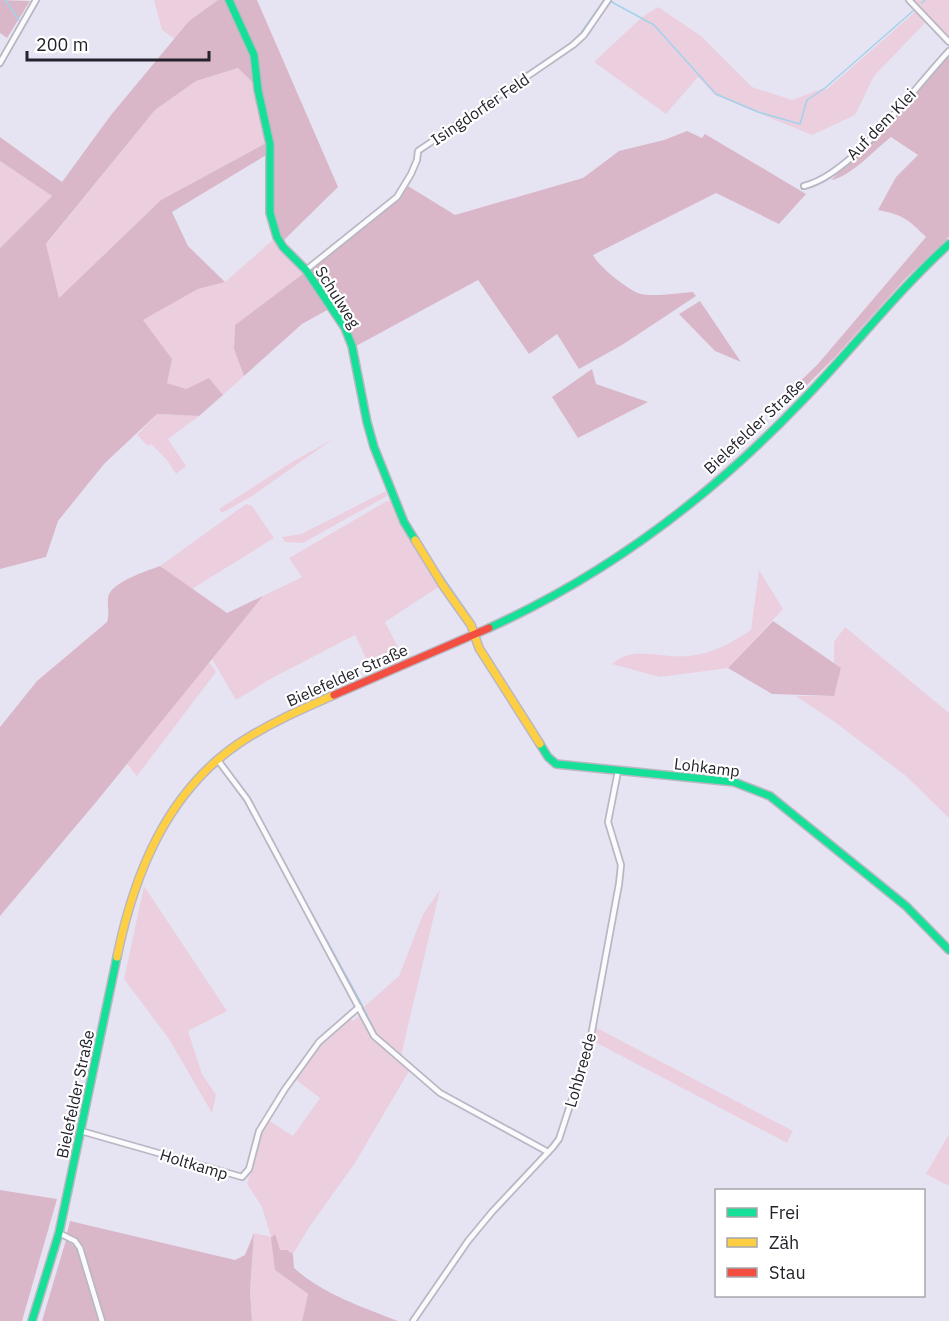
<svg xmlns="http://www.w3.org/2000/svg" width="949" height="1321" font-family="'IBM Plex Sans',sans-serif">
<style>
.green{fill:#eccfde}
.forest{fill:#dab7c8}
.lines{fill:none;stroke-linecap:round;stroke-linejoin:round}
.stream{stroke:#a3d2eb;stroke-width:1.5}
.street-casing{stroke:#b9b7c3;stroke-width:8}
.fast-casing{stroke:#b9b7c3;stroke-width:10}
.slow-casing{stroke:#b9b7c3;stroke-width:10}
.jam-casing{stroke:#b9b7c3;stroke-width:10}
.street{stroke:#fbfbfd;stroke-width:4.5}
.fast{stroke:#16e098;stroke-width:7}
.slow{stroke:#ffcf43;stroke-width:7}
.jam{stroke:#f24e42;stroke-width:7}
.labels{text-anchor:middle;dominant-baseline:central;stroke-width:4.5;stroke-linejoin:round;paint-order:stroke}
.street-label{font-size:16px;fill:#24222c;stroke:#fff}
</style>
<rect width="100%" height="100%" fill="#e6e4f3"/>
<!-- green -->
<g class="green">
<path d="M154,0H218L189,21L175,39L162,30Z"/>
<path d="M913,0H949V38Z"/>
<path d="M658,7L701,36L752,87L792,100L824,88L826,90L916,11L926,22L874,76L855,115L812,135L715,95L698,77L666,114L594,62L642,17Z"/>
<path d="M238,68L255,85L268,142L161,200L59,298L46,245L155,110L196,81Z"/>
<path d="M0,161L52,196L0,248Z"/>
<path d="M275,238L304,273L235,325L234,349L244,376L223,395L209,378L186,389L167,383L143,320L198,289L225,282Z"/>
<path d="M157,414L199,416L168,439L186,466L176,474L167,460L151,444L148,446L137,435Z"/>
<path d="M333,439L252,496L222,513L219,509L292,462Z"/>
<path d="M386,491L387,496L303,543L285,542L282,537L301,534Z"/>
<path d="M387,501L391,502L401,524L440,586L385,622L402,655L371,669L355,635L274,677L236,700L212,659L263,596L302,577L289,558Z"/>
<path d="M246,504L252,506L274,538L192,589L160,566Z"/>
<path d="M759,570L783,609L728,668L660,677L612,664C634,644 661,659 688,656C712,654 731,643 751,630Z"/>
<path d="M845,627L949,713V818L906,776L836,723L796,696H834L841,668L834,663V642Z"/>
<path d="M209,662L216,672L137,776L127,764Z"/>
<path d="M144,886L227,1011L188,1031L202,1074L216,1095L212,1113L169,1039L124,979Z"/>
<path d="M440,890L401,1056L377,1034L364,1007L399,976L423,914Z"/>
<path d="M360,1015L372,1038L409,1071L355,1163L310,1226L293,1254L287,1250H280L275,1270L308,1294L302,1321H252L250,1291L254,1233L271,1237L262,1207L247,1184L261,1132L268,1120L293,1136L320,1098L295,1079L320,1044L350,1018L353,1021Z"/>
<path d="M595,1027L793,1131L787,1143L593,1041Z"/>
<path d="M949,1134V1186L926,1174Z"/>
</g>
<!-- forest -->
<g class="forest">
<path d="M0,0L30,1L7,38L0,33Z"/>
<path d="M218,0H226L252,56L255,85L238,68L196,81L155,110L46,244L59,298L161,200L268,142V154L172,212L188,246L225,282L198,289L143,320L172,359L167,383L186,389L209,378L223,395L199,416L157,414L104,464L58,521L46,557L0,569V248L52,196L0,161V137L62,182L111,115L189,21Z"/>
<path d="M232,0H257L338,187L283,241L272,213V136L260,87L259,74Z"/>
<path d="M949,56V237L906,278L835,357L788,404L784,397L818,364L926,237C908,219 903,215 878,210L896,177L918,155L891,137C875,149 851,177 831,180L883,132Z"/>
<path d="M687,131L702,138L705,134L806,194L779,224L716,193L593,255C598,266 629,291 641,294C652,297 681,293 693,292L696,296L622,345L579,369L557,334L529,354L478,280L356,346L347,327L310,269L400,198L408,186L455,215L583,178L619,151L664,140Z"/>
<path d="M304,273L329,309L302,324L244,376L234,349L235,325Z"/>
<path d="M700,301L741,362L715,351L679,314Z"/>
<path d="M592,369L596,384L648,402L578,438L552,397Z"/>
<path d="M160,566L227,613L263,596L97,801L0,916V727L37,681L107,622C110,613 107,607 108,598C110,582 147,571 160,566Z"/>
<path d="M773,621L841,668L834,696L772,694L728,668Z"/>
<path d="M0,1190L57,1199L22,1321H0Z"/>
<path d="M70,1221L235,1260L245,1255L254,1233L250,1291L252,1321H104L81,1247L75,1238L67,1233Z"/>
<path d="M275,1234L280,1250H287L293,1254L294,1268C323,1294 362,1307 398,1321H302L308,1294L275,1270L271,1238Z"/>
<path d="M66,1240L77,1248L99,1321H42Z"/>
</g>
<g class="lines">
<!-- stream -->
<g class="stream">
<path d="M5,0L19,20"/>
<path d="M610,1L654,25L716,94L758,112L800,124L807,100L825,88L913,11"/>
<path d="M922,3L925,0"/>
<path d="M572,42L581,33L604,0"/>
<path d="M0,67L2,63"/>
<path d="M432,561L473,621"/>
<path d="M265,828L359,999L376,1033"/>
</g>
<defs>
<g id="street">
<path d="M909,0L949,42"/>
<path d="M0,63L36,0"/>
<path d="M804,186C852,175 914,88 949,51"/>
<path d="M306,270L397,197L411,174L417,160L418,151L573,45L584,35L608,0"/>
<path d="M217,759L247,799L374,1036L440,1093L548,1152"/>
<path d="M81,1131L242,1177L249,1169L259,1131L285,1089L319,1042L359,1007"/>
<path d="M59,1233L75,1241L80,1248L102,1321"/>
<path d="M413,1321L468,1241L492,1212L553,1147L559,1139L589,1047L619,884L621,865L608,822L618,771"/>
</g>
<g id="fast">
<path d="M229,0L254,55L258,90L270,144V213L277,237L283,247L306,270L345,328L352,346L367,422L374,447L404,522L415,540"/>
<path d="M489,628C606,575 711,496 800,403C851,351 895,293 949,244"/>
<path d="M540,744L548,757L556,764L734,782L770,796L906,906L949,950"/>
<path d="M32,1321L59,1233L117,957"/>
</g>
<g id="slow">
<path d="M415,540L442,584L471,625L479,648L540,744"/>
<path d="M117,957C134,874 167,791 241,742C270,723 302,709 334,695"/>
</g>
<path id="jam" d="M334,695L489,628"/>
</defs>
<!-- street casing -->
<use href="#street" class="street-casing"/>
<!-- fast casing -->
<use href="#fast" class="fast-casing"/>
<!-- slow casing -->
<use href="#slow" class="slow-casing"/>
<!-- jam casing -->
<use href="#jam" class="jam-casing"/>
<!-- street -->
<use href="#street" class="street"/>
<!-- fast -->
<use href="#fast" class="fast"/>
<!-- slow -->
<use href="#slow" class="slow"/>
<!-- jam -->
<use href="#jam" class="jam"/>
</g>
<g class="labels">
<!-- street labels -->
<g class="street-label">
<text transform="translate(480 109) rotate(-34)">Isingdorfer Feld</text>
<text transform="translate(881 124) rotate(-46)">Auf dem Klei</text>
<text transform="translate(338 297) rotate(58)">Schulweg</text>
<text transform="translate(754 426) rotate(-43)">Bielefelder Straße</text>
<text transform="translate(347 675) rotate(-24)">Bielefelder Straße</text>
<text transform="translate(707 767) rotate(7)">Lohkamp</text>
<text transform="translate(580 1070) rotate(-74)">Lohbreede</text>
<text transform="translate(75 1094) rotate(-78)">Bielefelder Straße</text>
<text transform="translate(194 1164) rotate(17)">Holtkamp</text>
</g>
</g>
<!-- legend -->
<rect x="715" y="1189" width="210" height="108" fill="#ffffff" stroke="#a7a7ab" stroke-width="1.5"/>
<rect x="727" y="1208" width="30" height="9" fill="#16e098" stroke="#a7a7ab" stroke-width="1.5"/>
<text x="769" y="1219" font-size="18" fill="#24222c">Frei</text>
<rect x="727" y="1238" width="30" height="9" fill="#ffcf43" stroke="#a7a7ab" stroke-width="1.5"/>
<text x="769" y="1249" font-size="18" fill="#24222c">Zäh</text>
<rect x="727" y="1268" width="30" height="9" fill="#f24e42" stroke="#a7a7ab" stroke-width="1.5"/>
<text x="769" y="1279" font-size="18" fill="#24222c">Stau</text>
<!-- scale -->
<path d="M27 51v9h182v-9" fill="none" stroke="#24222c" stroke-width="3"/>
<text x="36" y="51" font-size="18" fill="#24222c" stroke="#ffffff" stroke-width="4.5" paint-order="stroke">200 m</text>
</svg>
